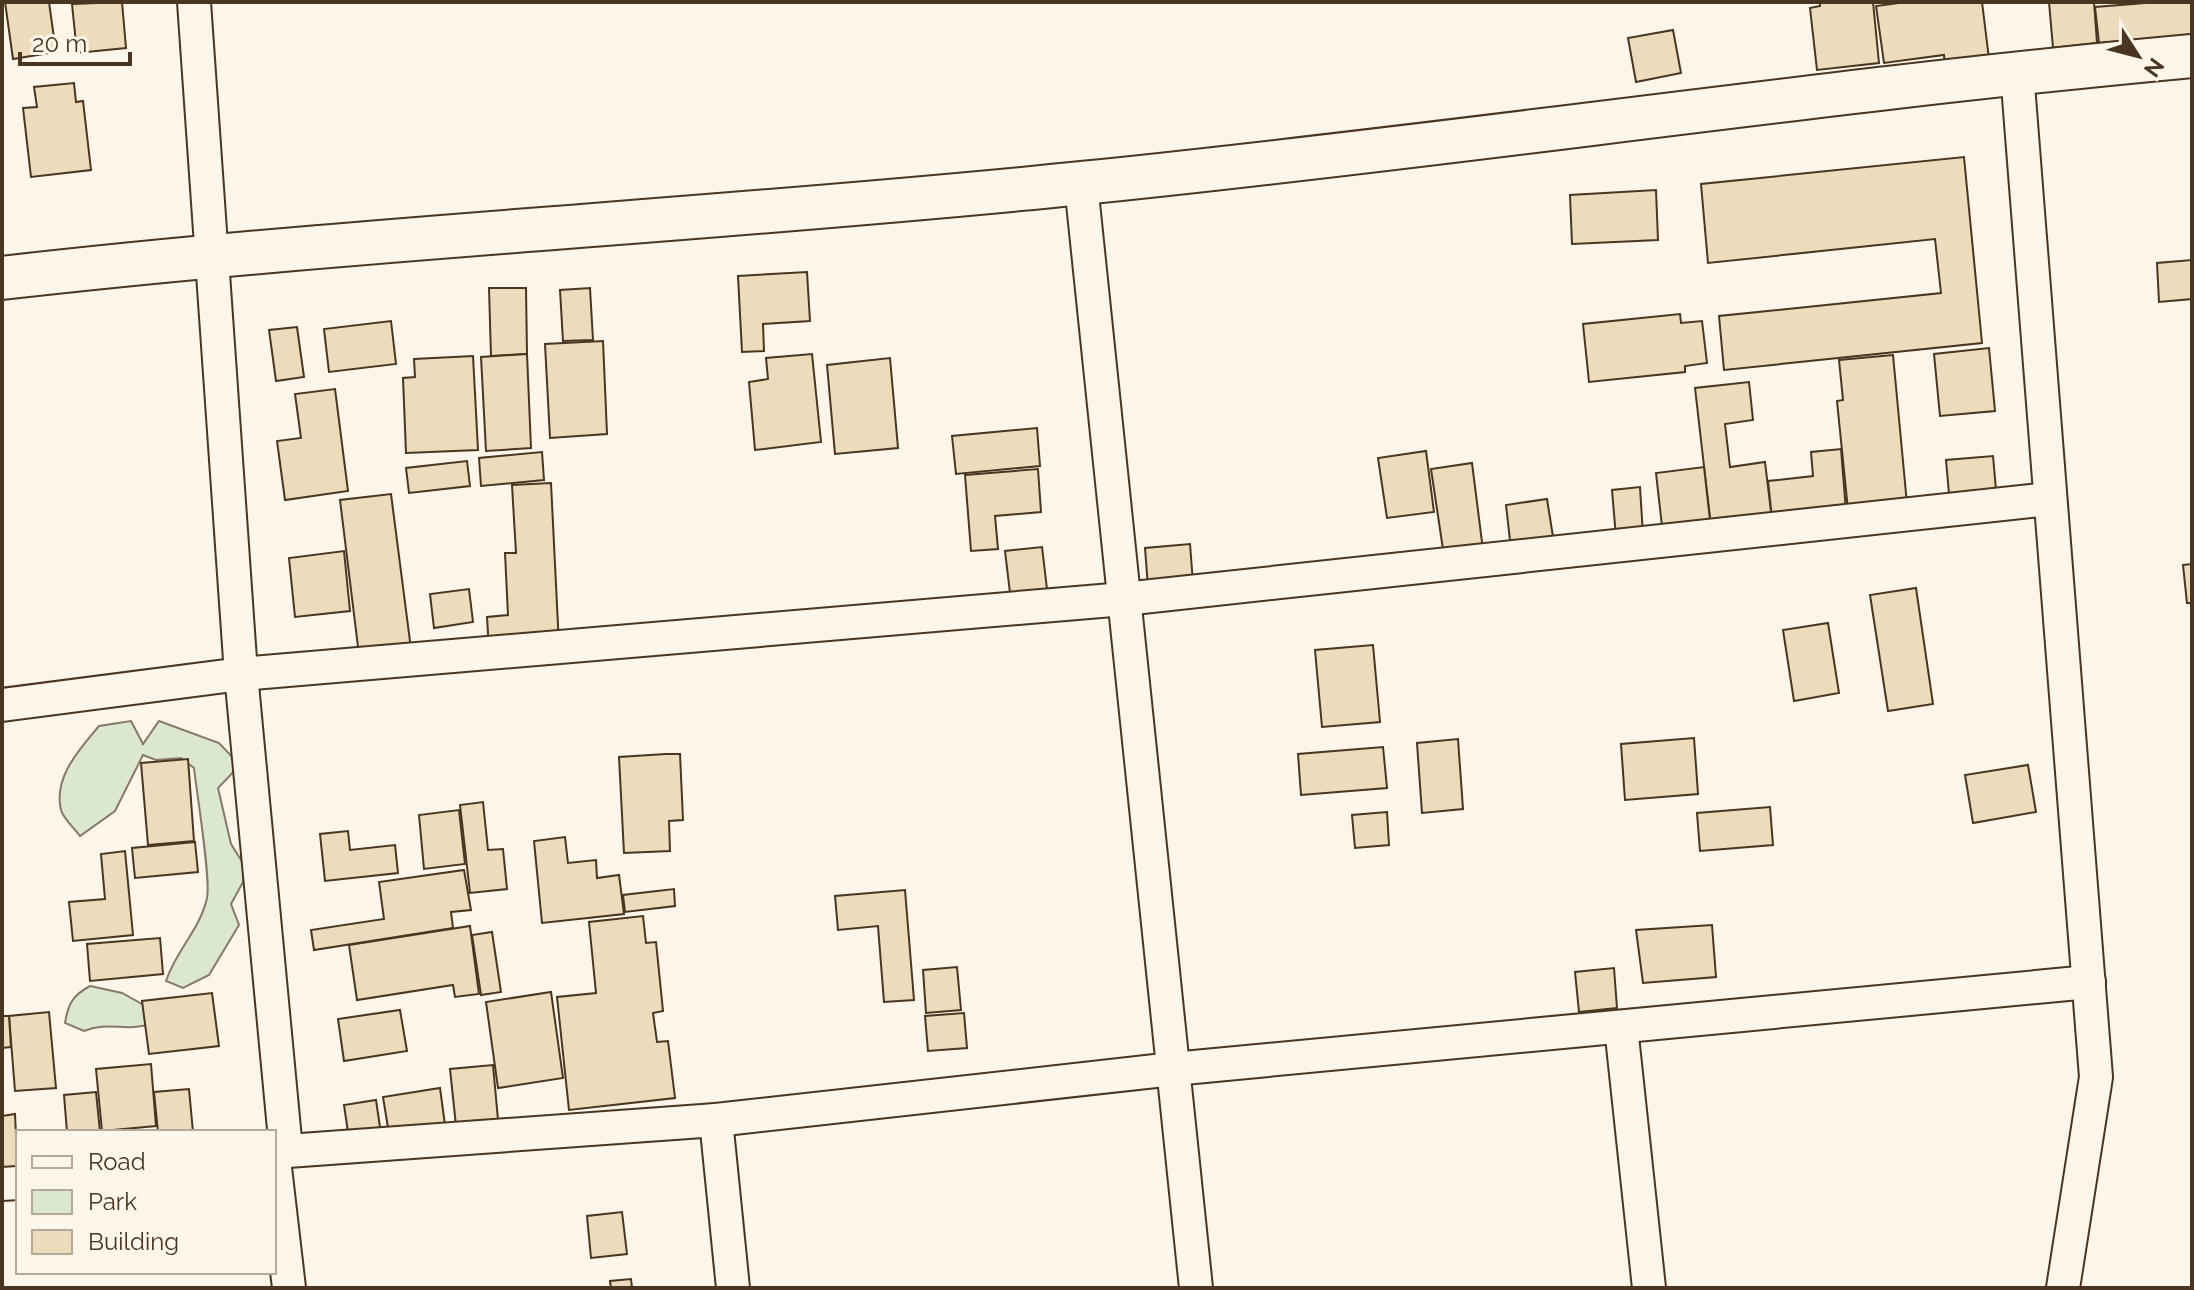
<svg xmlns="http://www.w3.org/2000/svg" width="2194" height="1290" font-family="Raleway,sans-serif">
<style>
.green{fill:#dce7d0;stroke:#887966;stroke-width:2}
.building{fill:#ecdcbc;stroke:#4a3520;stroke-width:2}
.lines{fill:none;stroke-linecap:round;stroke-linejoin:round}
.minor-casing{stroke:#4a3520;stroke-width:36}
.tertiary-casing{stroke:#4a3520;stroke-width:46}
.minor{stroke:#fbf6e9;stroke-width:32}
.tertiary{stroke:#fbf6e9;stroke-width:42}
</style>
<rect width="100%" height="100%" fill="#fbf6e9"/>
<!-- green -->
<g class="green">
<path d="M131,721L143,744L159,721L219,743L240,765L218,788L231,844L243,863V882L231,904L239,925L209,975L183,988L166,981C176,950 200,930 207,898C211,879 197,795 194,768L181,758L156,760L143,755L115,811L80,836C74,828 63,818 61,810C53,777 80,749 99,726Z"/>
<path d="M90,986L122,993L149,1008L150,1024C127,1032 107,1021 84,1031L65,1023C68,1004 73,995 90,986Z"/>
</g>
<!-- building -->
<g class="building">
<path d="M5,2H49L56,52L13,59Z"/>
<path d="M122,2L126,48L77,53L72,4Z"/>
<path d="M1820,2H1873L1879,63L1817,70L1810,8L1820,6Z"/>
<path d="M1906,2H1982L1989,59L1945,66L1944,55L1884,63L1876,6Z"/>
<path d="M2049,2H2094L2097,43L2053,48Z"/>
<path d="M2158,2H2192V35L2099,43L2095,7Z"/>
<path d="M1673,30L1681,73L1636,82L1628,38Z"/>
<path d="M74,83L76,102L83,101L91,170L31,177L23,108L37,107L34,87Z"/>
<path d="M1964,157L1982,343L1724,370L1719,316L1941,293L1935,239L1708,263L1701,184Z"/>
<path d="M1656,190L1658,240L1572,244L1570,195Z"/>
<path d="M2192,260V299L2159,302L2157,263Z"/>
<path d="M807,272L810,321L763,324L764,351L742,352L738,276Z"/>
<path d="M489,288H526L527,354L491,356Z"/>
<path d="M590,288L593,340L563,341L560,290Z"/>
<path d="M1680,314L1681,323L1702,321L1707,363L1685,366V372L1589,382L1583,324Z"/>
<path d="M391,321L396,364L329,372L324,329Z"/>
<path d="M297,327L304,377L276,381L269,330Z"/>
<path d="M603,341L607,434L550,438L545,344Z"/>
<path d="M1989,348L1995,411L1940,416L1934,354Z"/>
<path d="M527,354L531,448L486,451L481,357Z"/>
<path d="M812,354L821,442L755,450L749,382L768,379L766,358Z"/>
<path d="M1893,355L1907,504L1848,510L1837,401L1843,400L1839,360Z"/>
<path d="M473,356L478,450L406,453L403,378L415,377L414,359Z"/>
<path d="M890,358L898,448L835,454L827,365Z"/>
<path d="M1749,382L1753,420L1725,424L1730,467L1765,462L1772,520L1711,527L1695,388Z"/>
<path d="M335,389L348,491L285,500L277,441L301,438L295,394Z"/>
<path d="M1037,428L1040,466L956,474L952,436Z"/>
<path d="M1841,449L1846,511L1772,518L1768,481L1813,476L1811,452Z"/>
<path d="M1426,451L1434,512L1387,518L1378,458Z"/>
<path d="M542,452L544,480L481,486L479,458Z"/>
<path d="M1993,456L1997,501L1950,505L1946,460Z"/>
<path d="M467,461L470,486L409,493L406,468Z"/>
<path d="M1472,463L1483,550L1444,556L1431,469Z"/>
<path d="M1704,467L1710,520L1662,526L1656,473Z"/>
<path d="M1038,469L1041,512L995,516L998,549L971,551L965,475Z"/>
<path d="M551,483L559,646L489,650L487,617L508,615L505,553H516L512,485Z"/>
<path d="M1640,487L1643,535L1616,537L1612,490Z"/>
<path d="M391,494L411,649L359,655L340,500Z"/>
<path d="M1547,499L1554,543L1511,549L1506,505Z"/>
<path d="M1190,544L1193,583L1148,587L1145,548Z"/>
<path d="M1042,547L1047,589L1010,593L1005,551Z"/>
<path d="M344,551L350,611L295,617L289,558Z"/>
<path d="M2192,564V603H2187L2183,565Z"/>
<path d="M1916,588L1933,704L1888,711L1870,595Z"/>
<path d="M469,589L473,622L434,628L430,594Z"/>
<path d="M1828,623L1839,693L1794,701L1783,630Z"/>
<path d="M1373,645L1380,722L1322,727L1315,650Z"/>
<path d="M1694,738L1698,794L1625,800L1621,744Z"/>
<path d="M1458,739L1463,809L1422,813L1417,743Z"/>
<path d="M1383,747L1387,788L1301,795L1298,754Z"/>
<path d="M666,754H680L683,820L669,821L670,851L624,853L619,757Z"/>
<path d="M188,759L194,841L148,845L141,763Z"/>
<path d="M2028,765L2036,812L1973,823L1965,775Z"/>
<path d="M483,802L488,850L503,849L507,889L470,893L460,805Z"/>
<path d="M1770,807L1773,845L1700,851L1697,813Z"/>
<path d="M459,810L465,864L424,869L419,815Z"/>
<path d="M1387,812L1389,845L1355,848L1352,815Z"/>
<path d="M348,831L350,850L395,845L398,873L325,881L320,834Z"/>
<path d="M565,837L568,863L596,860L597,878L619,875L624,914L542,923L534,841Z"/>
<path d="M195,842L198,872L135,878L132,848Z"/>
<path d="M125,851L133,935L73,941L69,902L105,899L101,854Z"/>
<path d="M464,870L471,910L451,912L453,928L314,950L311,930L384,919L379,882Z"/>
<path d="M674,889L675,906L625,912L623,895Z"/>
<path d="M905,890L914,1000L884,1002L878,926L838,930L835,896Z"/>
<path d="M643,916L646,943L656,942L663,1011L653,1013L657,1042L668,1041L675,1098L569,1110L557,997L596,993L589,922Z"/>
<path d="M1712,925L1716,977L1643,983L1636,930Z"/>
<path d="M470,926L479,994L455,997L453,985L357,1000L349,945Z"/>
<path d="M492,932L501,992L481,995L472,935Z"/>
<path d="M160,938L163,974L90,981L87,944Z"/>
<path d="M957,967L961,1010L926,1013L923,970Z"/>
<path d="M1614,968L1617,1008L1579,1012L1575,972Z"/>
<path d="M551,992L563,1078L498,1088L486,1002Z"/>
<path d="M212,993L219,1046L149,1054L142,1001Z"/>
<path d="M400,1010L407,1051L344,1061L338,1019Z"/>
<path d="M49,1012L56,1088L15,1091L9,1016Z"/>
<path d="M964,1013L967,1048L928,1051L925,1016Z"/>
<path d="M2,1016H9L11,1047L2,1048Z"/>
<path d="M151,1064L156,1126L102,1131L96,1069Z"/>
<path d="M493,1065L499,1131L457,1135L450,1069Z"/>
<path d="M440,1088L445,1125L389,1134L383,1097Z"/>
<path d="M189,1089L193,1132H158L154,1092Z"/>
<path d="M96,1092L100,1132H67L64,1095Z"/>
<path d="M376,1100L381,1134L349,1139L344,1105Z"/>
<path d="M15,1114L18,1178L2,1180V1116Z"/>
<path d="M622,1212L627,1254L591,1258L587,1216Z"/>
<path d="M631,1279L632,1288H611L610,1281Z"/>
</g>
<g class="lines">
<defs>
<g id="minor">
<path d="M194,2L241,674L286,1150"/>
<path d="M2017,72L2096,1077L2063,1288"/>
<path d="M1081,184L1196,1288"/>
<path d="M2,705L241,674L1124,599L2049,499"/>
<path d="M1621,1027L1649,1288"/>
<path d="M716,1120L733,1288"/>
<path d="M274,1152L716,1120L1173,1069L2089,982"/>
<path d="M274,1159L289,1288"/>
<path d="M2,1184L18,1183"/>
</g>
<path id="tertiary" d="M2,278C361,237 722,220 1082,183C1452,146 1821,90 2192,56"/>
</defs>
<!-- minor casing -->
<use href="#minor" class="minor-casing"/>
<!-- tertiary casing -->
<use href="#tertiary" class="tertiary-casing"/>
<!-- minor -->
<use href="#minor" class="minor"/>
<!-- tertiary -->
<use href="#tertiary" class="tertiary"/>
</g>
<!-- border -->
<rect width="2194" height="1290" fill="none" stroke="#4a3520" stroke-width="8"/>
<!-- legend -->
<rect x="16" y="1130" width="260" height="144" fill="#fbf6e9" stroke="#b4a999" stroke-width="2"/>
<rect x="32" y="1156" width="40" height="12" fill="#fbf6e9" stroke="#b4a999" stroke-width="2"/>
<text x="88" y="1170" font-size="24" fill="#4a3520">Road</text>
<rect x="32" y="1190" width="40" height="24" fill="#dce7d0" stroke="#b4a999" stroke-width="2"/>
<text x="88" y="1210" font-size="24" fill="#4a3520">Park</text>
<rect x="32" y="1230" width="40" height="24" fill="#ecdcbc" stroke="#b4a999" stroke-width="2"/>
<text x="88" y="1250" font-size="24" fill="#4a3520">Building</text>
<!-- north arrow -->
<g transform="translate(2138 56) rotate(126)" stroke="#fbf6e9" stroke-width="6" paint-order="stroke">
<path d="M0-6L14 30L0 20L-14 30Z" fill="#4a3520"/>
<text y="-12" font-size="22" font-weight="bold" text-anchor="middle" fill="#4a3520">N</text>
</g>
<!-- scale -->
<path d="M20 52v12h110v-12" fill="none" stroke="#4a3520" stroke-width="4"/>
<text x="32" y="52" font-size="24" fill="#4a3520" stroke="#fbf6e9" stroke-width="6" paint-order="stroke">20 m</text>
</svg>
